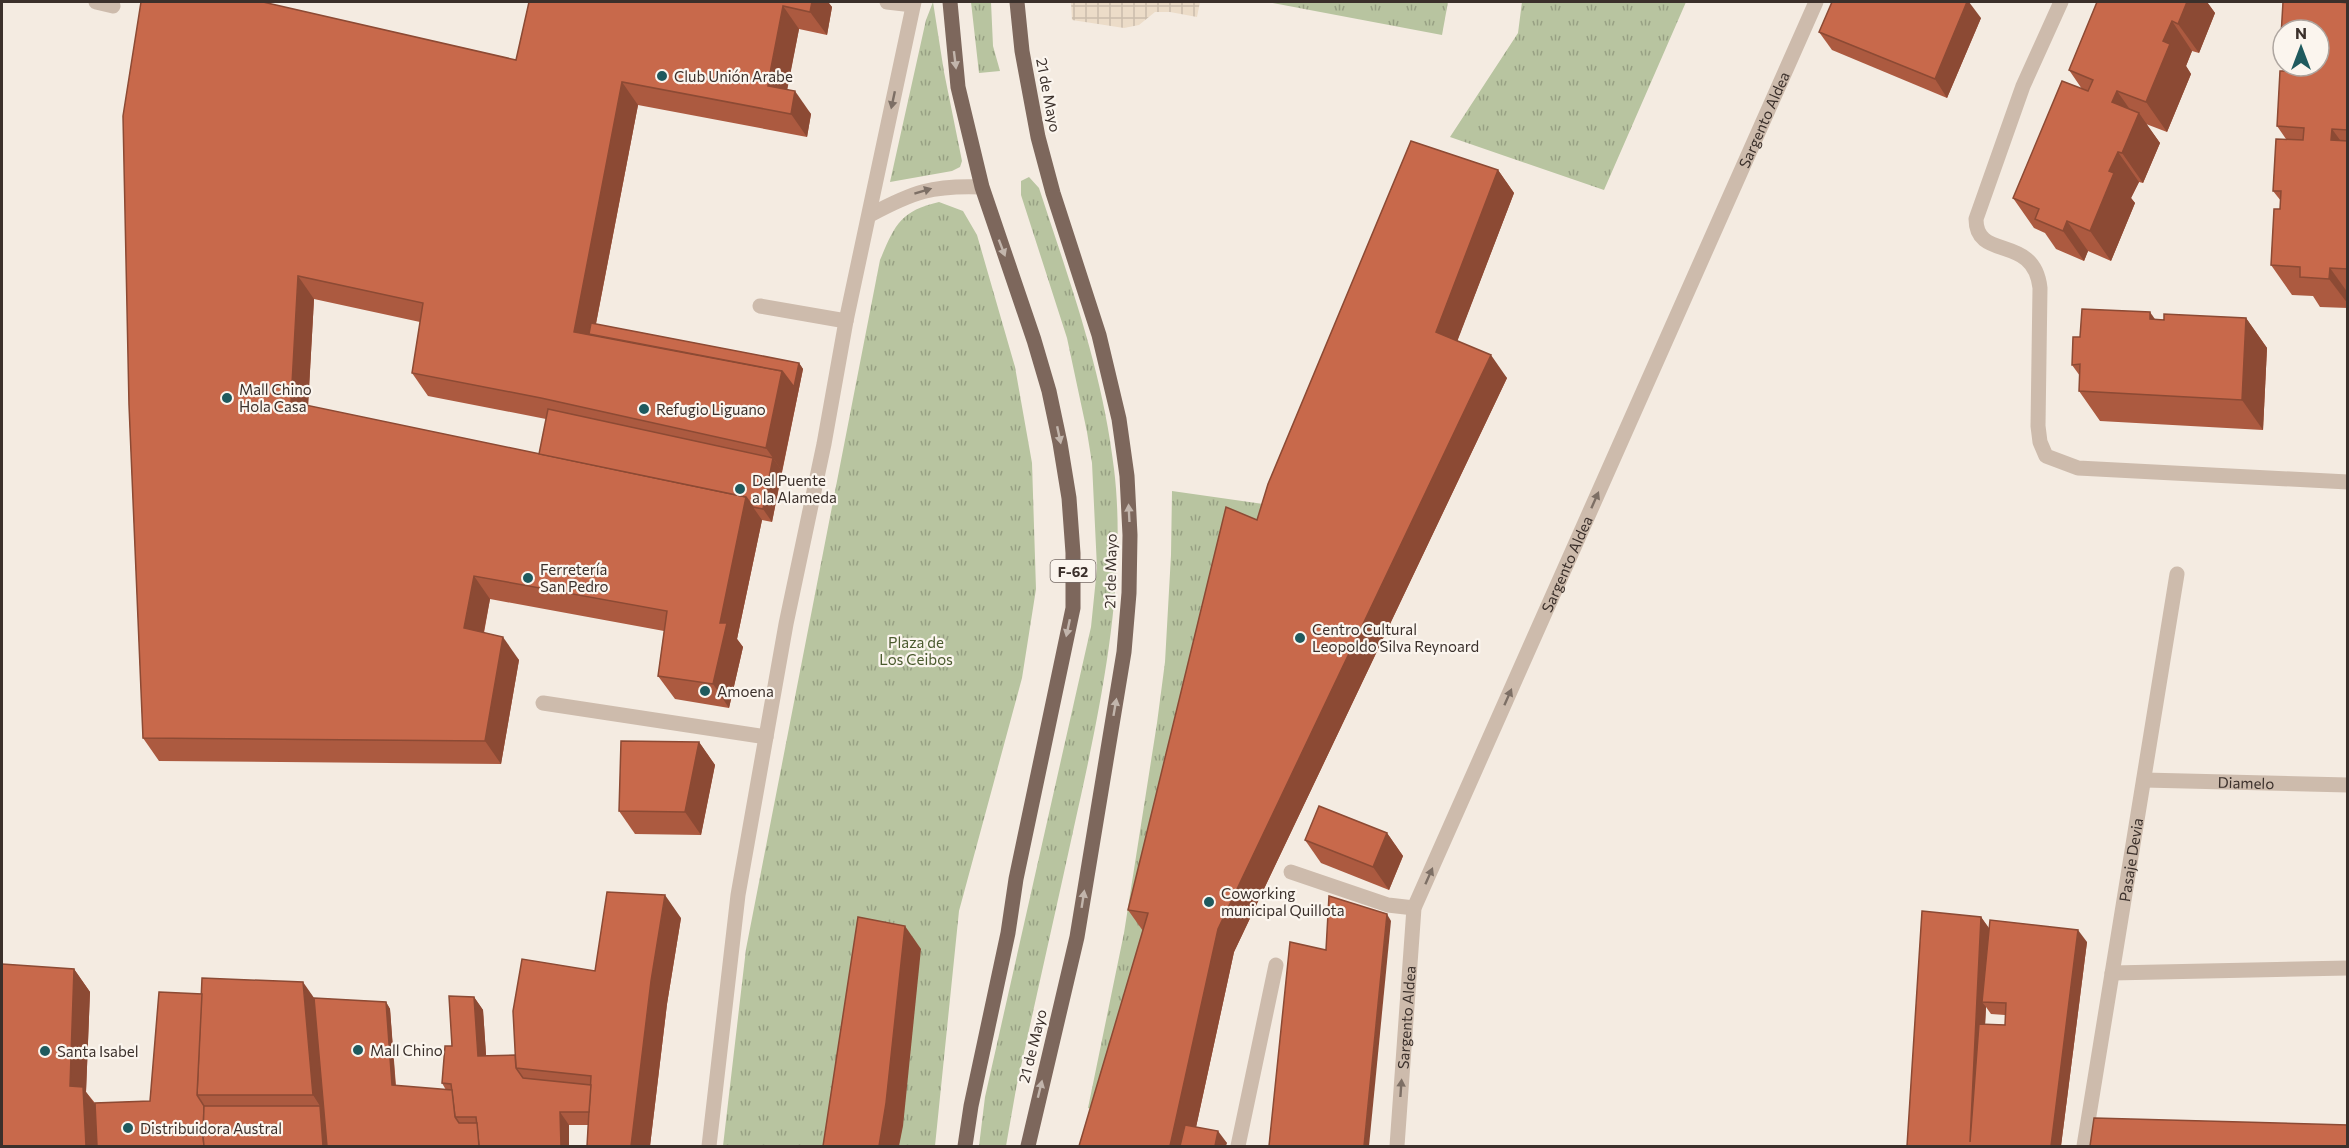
<svg xmlns="http://www.w3.org/2000/svg" width="2349" height="1148" font-family="Commissioner,sans-serif">
<style>
.grass{fill:url(#grass-tufts)}
.plaza{fill:url(#plaza-grid)}
.lines{fill:none;stroke-linecap:round;stroke-linejoin:round}
.lane{stroke:#cdbbac;stroke-width:15}
.street{stroke:#cdbbac;stroke-width:15}
.primary{stroke:#7d675c;stroke-width:15}
.wall{fill:#ac5a40;fill-rule:evenodd}
.shaded-wall{fill:#8c4a34}
.building{fill:#c8694b;stroke:#8c4a34;stroke-width:1.5}
.oneway{fill:#c2b5ac}
.oneway2{fill:#7d6f65}
.poi-dot{fill:#1f5a5e;stroke:#fbf5ee;stroke-width:2}
.labels{text-anchor:middle;dominant-baseline:central;stroke-width:4.5;stroke-linejoin:round;paint-order:stroke}
.shield{fill:#fbf5ee;stroke:#756b66;stroke-width:1.5}
.shield-label{font-size:14px;font-weight:bold;fill:#3b302b}
.poi-label{font-size:15px;fill:#3b302b;stroke:#fbf5ee;text-anchor:start}
.street-label{font-size:15px;fill:#3b302b;stroke:#fbf5ee}
.park-label{font-size:15px;fill:#4a5a2e;stroke:#fbf5ee}
</style>
<defs>
<pattern id="grass-tufts" width="24" height="20" patternUnits="userSpaceOnUse" patternTransform="scale(1.5)"><rect width="24" height="20" fill="#b8c4a0"/><path d="M3 7l-1-3M5 7V3M7 7l1-3M15 17l-1-3M17 17v-4M19 17l1-3" fill="none" stroke="#97a083"/></pattern>
<pattern id="plaza-grid" width="8" height="8" patternUnits="userSpaceOnUse" patternTransform="scale(1.5)"><rect width="8" height="8" fill="#ecdcc8"/><path d="M0 4h8M4 0v8" fill="none" stroke="#cbbdac"/></pattern>
</defs>
<rect width="100%" height="100%" fill="#f4ebe1"/>
<!-- grass -->
<g class="grass">
<path d="M933,2L944,72L962,161L960,167L952,171L890,182L926,20Z"/>
<path d="M971,2H991L993,46L1000,71L979,73Z"/>
<path d="M1267,2H1448L1442,35Z"/>
<path d="M1522,2H1686L1604,190L1450,137L1518,33Z"/>
<path d="M1029,177L1039,188C1069,280 1103,372 1114,469C1128,583 1099,715 1074,827C1055,914 1035,1002 1016,1089L1006,1146H979L985,1097L1091,627L1097,568L1092,463L1087,432L1067,338L1021,195V181Z"/>
<path d="M939,202L963,211L977,235L1015,367L1032,463L1036,589L1022,678L959,911L935,1146H723L746,949L880,260C895,225 900,211 939,202Z"/>
<path d="M1172,491L1284,507L1112,1114L1088,1108L1124,933L1157,723L1165,662L1171,555Z"/>
</g>
<!-- plaza -->
<path class="plaza" d="M1071,2H1200L1197,17L1170,12H1155L1139,25L1124,28L1072,20Z"/>
<g class="lines">
<!-- lane -->
<g class="lane">
<path d="M96,2L113,6"/>
<path d="M887,2L913,5"/>
<path d="M2061,2L2023,86L1976,219C1976,262 2034,233 2040,288L2038,426L2040,442L2046,456L2078,468L2348,482"/>
<path d="M760,306L846,321"/>
<path d="M543,703L766,737"/>
<path d="M1291,872L1388,905L1414,908"/>
<path d="M2112,973L2348,968"/>
<path d="M1238,1146L1276,965"/>
</g>
<!-- street -->
<g class="street">
<path d="M870,215C913,192 932,185 982,187"/>
<path id="s1" d="M2144,780L2348,785"/>
<path d="M709,1146L738,895L786,624L824,444L846,321L914,2"/>
<path id="s2" d="M1397,1146L1414,908L1816,2"/>
<path id="s3" d="M2084,1146L2177,574"/>
</g>
<!-- primary -->
<g class="primary">
<path d="M950,2L958,87L982,187L1034,340L1049,391L1060,443L1069,498L1073,553V608L1016,879L1008,933L971,1106L965,1146"/>
<path d="M1017,2L1022,51L1038,137L1053,193L1099,335L1119,419L1127,476L1130,535L1129,593L1124,652L1077,937L1028,1146"/>
</g>
</g>
<!-- wall -->
<g class="wall">
<path d="M529,2H828L832,7L827,35L799,29L787,89L811,114L807,137L638,105L596,324L799,363L803,369L772,522L762,520L737,639L743,647L729,708L675,699L658,676L664,631L490,599L484,633L519,660L501,764L159,761L143,738L129,405L516,60ZM314,299L420,322L412,373L428,396L546,419L539,454L308,406Z"/>
<path d="M2097,2H2207L2215,13L2199,53L2192,51L2186,66L2191,74L2167,132L2146,124L2160,143L2143,183L2139,182L2131,198L2135,203L2111,261L2088,251L2084,261L2056,249L2045,233L2034,228L2013,198L2082,89L2069,70Z"/>
<path d="M2283,2H2343L2348,3V308L2320,307L2313,296L2292,295L2271,265L2274,209H2280L2281,201L2273,191L2276,139H2286L2277,126L2280,71H2287V66H2319V30H2283V57L2280,53Z"/>
<path d="M1981,18L1947,98L1832,50L1819,32Z"/>
<path d="M1498,170L1514,193L1457,341L1507,378L1234,952L1196,1127L1227,1143L1079,1146L1143,931L1128,910L1257,520Z"/>
<path d="M2246,318L2267,348L2263,430L2100,421L2079,391L2080,376L2072,365L2080,337L2155,320Z"/>
<path d="M699,742L715,765L701,835L635,834L619,811Z"/>
<path d="M1387,833L1403,856L1389,890L1321,863L1305,840Z"/>
<path d="M1981,917L1989,928L2087,942L2061,1146H1907ZM1986,1007L1991,1014L2005,1015V1025L1985,1024Z"/>
<path d="M681,918L667,1004L650,1146H587L588,1125H569V1146H2L74,969L90,992L86,1092L95,1103L150,1101L314,998L386,1002L390,1009L396,1086L446,1090L442,1083L452,1046L474,997L483,1010L486,1056L515,1055L595,971Z"/>
</g>
<!-- shaded-wall -->
<g class="shaded-wall">
<path d="M812,2H828L832,7L827,35L810,12Z"/>
<path d="M1967,2H1969L1981,18L1947,98L1935,79Z"/>
<path d="M2187,2H2207L2215,13L2199,53L2178,24Z"/>
<path d="M783,6L799,29L787,91L768,86Z"/>
<path d="M2172,21L2192,51L2186,66L2191,74L2167,132L2146,102L2163,41Z"/>
<path d="M622,82L638,105L591,349L574,332Z"/>
<path d="M795,91L811,114L807,137L791,114Z"/>
<path d="M2117,91L2136,118L2139,113L2160,143L2143,183L2122,153L2112,102Z"/>
<path d="M2332,129L2348,151L2331,140Z"/>
<path d="M2118,152L2139,182L2131,198L2135,203L2111,261L2090,231L2109,171Z"/>
<path d="M1498,170L1514,193L1452,355L1436,332Z"/>
<path d="M2067,221L2088,251L2084,261L2063,231Z"/>
<path d="M2330,268L2348,293V304L2329,279Z"/>
<path d="M298,276L314,299L307,425L291,402Z"/>
<path d="M2150,312L2171,342L2150,319Z"/>
<path d="M2246,318L2267,348L2263,430L2242,400Z"/>
<path d="M1491,355L1507,378L1234,952L1192,1146H1170L1218,929Z"/>
<path d="M799,363L803,369L782,471L766,448L782,371Z"/>
<path d="M773,458L782,471L772,522L763,509Z"/>
<path d="M746,497L762,520L737,639L743,647L729,708L713,684L720,623Z"/>
<path d="M474,576L490,599L480,651L464,628Z"/>
<path d="M503,637L519,660L501,764L485,741Z"/>
<path d="M699,742L715,765L701,835L685,812Z"/>
<path d="M1387,833L1403,856L1389,890L1373,867Z"/>
<path d="M665,895L681,918L667,1004L650,1146H631L651,981Z"/>
<path d="M1387,914L1391,921L1369,1146H1364Z"/>
<path d="M1981,917L1990,930L1982,1002L1986,1007L1979,1146L1970,1142Z"/>
<path d="M905,926L921,949L903,1126L899,1146H879Z"/>
<path d="M2078,930L2087,942L2061,1146H2051Z"/>
<path d="M74,969L90,992L86,1092L99,1110L101,1146H86L70,1086Z"/>
<path d="M303,982L319,1005L331,1146H323L320,1106L313,1095Z"/>
<path d="M474,997L483,1010L487,1068L478,1056Z"/>
<path d="M386,1002L390,1009L396,1092L392,1085Z"/>
<path d="M560,1112L569,1125V1146H561Z"/>
<path d="M1218,1131L1227,1143L1226,1146H1215Z"/>
</g>
<!-- building -->
<g class="building">
<path d="M141,2H263L516,60L529,2H812L810,12L783,6L771,68L768,86L795,91L791,114L622,82L574,332L782,371L766,448L541,398L412,373L423,303L298,276L291,402L746,497L720,623H727L713,684L658,676L667,611L474,576L464,628L503,637L485,741L143,738L129,405L123,116Z"/>
<path d="M1832,2H1967L1935,79L1819,32Z"/>
<path d="M2097,2H2187L2178,24L2172,21L2163,41L2170,44L2146,102L2117,91L2112,102L2139,113L2122,153L2118,152L2109,171L2114,173L2090,231L2067,221L2063,231L2035,219L2039,209L2013,198L2062,81L2088,91L2093,80L2069,70Z"/>
<path d="M2283,2H2338L2348,3V130L2332,129L2331,140L2348,141V269L2330,268L2329,279L2300,277V267L2271,265L2274,209H2280L2281,191H2273L2276,139L2303,140L2304,128L2277,126L2280,71H2287V66H2319V30H2283V53H2280Z"/>
<path d="M1411,141L1498,170L1436,332L1491,355L1218,929L1170,1146H1079L1148,913L1128,910L1226,507L1257,520L1268,484Z"/>
<path d="M2082,309L2150,312V319L2164,320V314L2246,318L2242,400L2079,391L2080,364L2072,365L2073,337H2080Z"/>
<path d="M591,323L799,363L794,387L782,371L589,334Z"/>
<path d="M548,409L773,458L763,509L753,507L746,497L539,454Z"/>
<path d="M621,741L699,742L685,812L619,811Z"/>
<path d="M1319,806L1387,833L1373,867L1305,840Z"/>
<path d="M607,892L665,895L651,981L631,1146H587L591,1076L516,1068L513,1011L522,959L595,971Z"/>
<path d="M1329,896L1387,914L1364,1146H1269L1290,942L1326,950Z"/>
<path d="M1922,911L1981,917L1970,1142L1979,1024L2005,1025L2006,1003L1982,1002L1990,920L2078,930L2051,1146H1907Z"/>
<path d="M858,917L905,926L886,1103L879,1146H823Z"/>
<path d="M2,964L74,969L70,1086L83,1087L86,1146H2Z"/>
<path d="M202,978L303,982L313,1095H197Z"/>
<path d="M159,992L202,994L197,1095L204,1106L203,1136L204,1146H97L95,1103L150,1101Z"/>
<path d="M449,996L474,997L478,1056L515,1055L516,1068L523,1078L591,1085L589,1112H560L561,1146H479L476,1117H455L451,1084L442,1083L445,1046H452Z"/>
<path d="M314,998L386,1002L392,1085L452,1090L455,1117L459,1123H477L479,1146H327Z"/>
<path d="M204,1106H320L323,1146H204L203,1136Z"/>
<path d="M2094,1118L2348,1125V1146H2090Z"/>
<path d="M1185,1125L1218,1131L1215,1146H1180Z"/>
</g>
<!-- one-way arrows -->
<defs><path id="oneway-solid" d="M-6-.8H1V-3.2L6.5 0L1 3.2V.8H-6Z" transform="scale(1.5)"/></defs>
<g class="oneway">
<use href="#oneway-solid" transform="translate(955 60) rotate(83)"/>
<use href="#oneway-solid" transform="translate(1002 248) rotate(69)"/>
<use href="#oneway-solid" transform="translate(1059 435) rotate(78)"/>
<use href="#oneway-solid" transform="translate(1129 513) rotate(-93)"/>
<use href="#oneway-solid" transform="translate(1068 628) rotate(102)"/>
<use href="#oneway-solid" transform="translate(1115 707) rotate(-80)"/>
<use href="#oneway-solid" transform="translate(1083 899) rotate(-81)"/>
<use href="#oneway-solid" transform="translate(1040 1089) rotate(-76)"/>
</g>
<g class="oneway2">
<use href="#oneway-solid" transform="translate(893 100) rotate(102)"/>
<use href="#oneway-solid" transform="translate(923 191) rotate(-17)"/>
<use href="#oneway-solid" transform="translate(1595 500) rotate(-66)"/>
<use href="#oneway-solid" transform="translate(1508 697) rotate(-66)"/>
<use href="#oneway-solid" transform="translate(1429 876) rotate(-66)"/>
<use href="#oneway-solid" transform="translate(1401 1088) rotate(-86)"/>
</g>
<!-- markers -->
<g class="poi-dot">
<circle cx="662" cy="76" r="6"/>
<circle cx="227" cy="398" r="6"/>
<circle cx="644" cy="409" r="6"/>
<circle cx="740" cy="489" r="6"/>
<circle cx="528" cy="578" r="6"/>
<circle cx="1300" cy="638" r="6"/>
<circle cx="705" cy="691" r="6"/>
<circle cx="1209" cy="902" r="6"/>
<circle cx="358" cy="1050" r="6"/>
<circle cx="45" cy="1051" r="6"/>
<circle cx="128" cy="1128" r="6"/>
</g>
<g class="labels">
<!-- shield labels -->
<rect class="shield" x="1050.5" y="560" width="45" height="22" rx="4.5"/>
<g class="shield-label">
<text x="1073" y="571">F-62</text>
</g>
<!-- poi labels -->
<g class="poi-label">
<text x="674" y="76">Club Unión Arabe</text>
<text x="239" y="389">Mall Chino<tspan x="239" dy="17">Hola Casa</tspan></text>
<text x="656" y="409">Refugio Liguano</text>
<text x="752" y="480">Del Puente<tspan x="752" dy="17">a la Alameda</tspan></text>
<text x="540" y="569">Ferretería<tspan x="540" dy="17">San Pedro</tspan></text>
<text x="1312" y="629">Centro Cultural<tspan x="1312" dy="17">Leopoldo Silva Reynoard</tspan></text>
<text x="717" y="691">Amoena</text>
<text x="1221" y="893">Coworking<tspan x="1221" dy="17">municipal Quillota</tspan></text>
<text x="370" y="1050">Mall Chino</text>
<text x="57" y="1051">Santa Isabel</text>
<text x="140" y="1128">Distribuidora Austral</text>
</g>
<!-- street labels -->
<g class="street-label">
<text transform="translate(1049 95) rotate(79)">21 de Mayo</text>
<text stroke="none"><textPath href="#s2" startOffset="1101">Sargento Aldea</textPath></text>
<text stroke="none"><textPath href="#s2" startOffset="615">Sargento Aldea</textPath></text>
<text transform="translate(1110 571) rotate(-89)">21 de Mayo</text>
<text stroke="none"><textPath href="#s1" startOffset="102">Diamelo</textPath></text>
<text stroke="none"><textPath href="#s3" startOffset="290">Pasaje Devia</textPath></text>
<text stroke="none"><textPath href="#s2" startOffset="129">Sargento Aldea</textPath></text>
<text transform="translate(1032 1046) rotate(-76)">21 de Mayo</text>
</g>
<!-- park labels -->
<g class="park-label">
<text x="916" y="642">Plaza de<tspan x="916" dy="17">Los Ceibos</tspan></text>
</g>
</g>
<!-- border -->
<rect width="2349" height="1148" fill="none" stroke="#3b302b" stroke-width="6"/>
<!-- north arrow -->
<g transform="translate(2301 48)"><circle r="28" fill="#fbf5ee" stroke="#aea6a0" stroke-width="1.5"/>
<path d="M0-4.5L10 22L0 15L-10 22Z" fill="#1f5a5e"/>
<text y="-9" font-size="16" font-weight="bold" text-anchor="middle" fill="#3b302b">N</text>
</g>
</svg>
